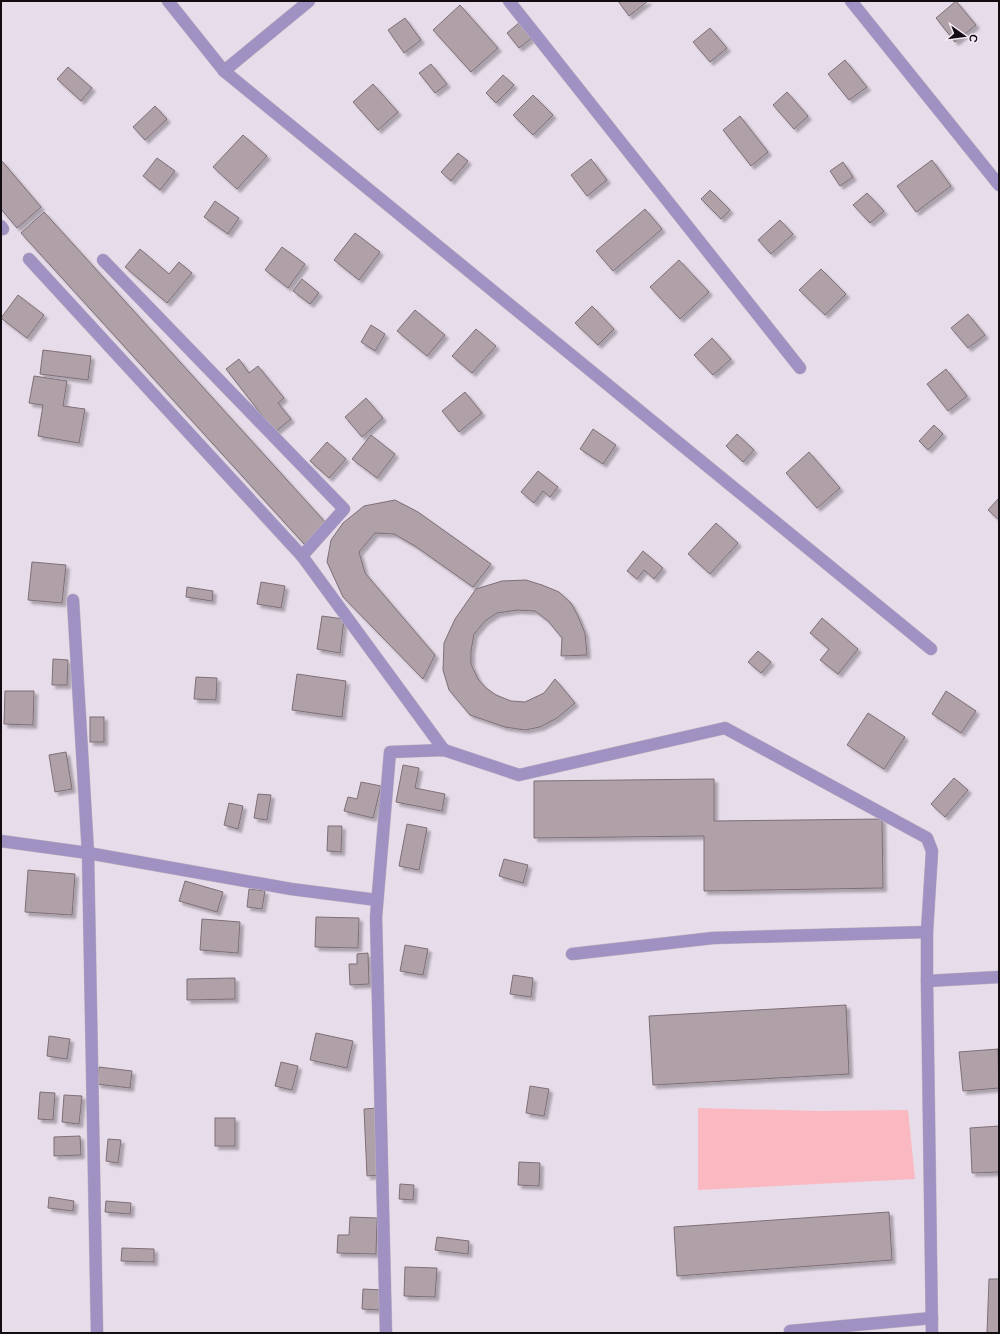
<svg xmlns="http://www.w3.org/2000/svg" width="1000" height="1334" font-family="'DM Sans',sans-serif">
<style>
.green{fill:#fab8c1}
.building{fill:#b0a0a8;stroke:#7e6f77;filter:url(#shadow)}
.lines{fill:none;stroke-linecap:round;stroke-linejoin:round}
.lane-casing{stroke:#c0b7c2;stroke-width:13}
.lane{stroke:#9f91c2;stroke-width:12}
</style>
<defs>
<filter id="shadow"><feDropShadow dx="3.5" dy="3.5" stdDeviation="1" flood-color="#0004"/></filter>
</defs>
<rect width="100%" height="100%" fill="#e7dce9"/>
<!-- green -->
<path class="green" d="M698,1108L818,1111L908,1110L915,1179L698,1190Z"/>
<!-- building -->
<g class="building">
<path d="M618,1H648L629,16Z"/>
<path d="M956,1L976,25L955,42L936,18Z"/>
<path d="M460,5L498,48L471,72L433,30Z"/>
<path d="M405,18L421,40L404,53L388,30Z"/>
<path d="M520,22L532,38L519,48L507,33Z"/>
<path d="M710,28L727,48L710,62L693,42Z"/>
<path d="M845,60L867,87L849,100L828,74Z"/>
<path d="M431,64L447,84L435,93L419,73Z"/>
<path d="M68,67L92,88L81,101L57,79Z"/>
<path d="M503,75L514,85L496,103L486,93Z"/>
<path d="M373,84L398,112L378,130L353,102Z"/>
<path d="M787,92L808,116L794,129L773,105Z"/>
<path d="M533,95L553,115L533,135L513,115Z"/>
<path d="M155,106L167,119L145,140L133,127Z"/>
<path d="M740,116L768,152L751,166L723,130Z"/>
<path d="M243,135L267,156L237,189L213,167Z"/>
<path d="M458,153L468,161L451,181L441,172Z"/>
<path d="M157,158L175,171L160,190L143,176Z"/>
<path d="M591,159L607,180L587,196L571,175Z"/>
<path d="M1,160L41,207L17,228L1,209Z"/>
<path d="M932,160L951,186L916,212L897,186Z"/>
<path d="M843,162L853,177L840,186L830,171Z"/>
<path d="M710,190L730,210L721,219L701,199Z"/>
<path d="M867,193L884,211L870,223L853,205Z"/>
<path d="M215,201L239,218L228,234L204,217Z"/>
<path d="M645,209L662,229L613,271L596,251Z"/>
<path d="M44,212L326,523L304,544L21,233Z"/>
<path d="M780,220L793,234L771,254L758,240Z"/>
<path d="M355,233L380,252L359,280L334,260Z"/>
<path d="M282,247L305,264L288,288L265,270Z"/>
<path d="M140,249L169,274L179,262L192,273L167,303L125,267Z"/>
<path d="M679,260L709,292L680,319L650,287Z"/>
<path d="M821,269L846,294L825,315L799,290Z"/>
<path d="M302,279L319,293L310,304L293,291Z"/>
<path d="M18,295L44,315L27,338L1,318Z"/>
<path d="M592,306L614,329L598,345L575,323Z"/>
<path d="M415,310L445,335L427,356L397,331Z"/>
<path d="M968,314L985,335L968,348L951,328Z"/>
<path d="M371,325L385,334L375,351L361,342Z"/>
<path d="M476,329L496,346L472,373L452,356Z"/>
<path d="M712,338L731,359L713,375L694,355Z"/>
<path d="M43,350L91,356L88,380L40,374Z"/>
<path d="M239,359L249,373L258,366L284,398L278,403L291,419L275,432L226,369Z"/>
<path d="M946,369L967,396L948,411L927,384Z"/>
<path d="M34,376L67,381L63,406L85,409L79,443L38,436L43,405L29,403Z"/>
<path d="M465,392L482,413L459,432L442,411Z"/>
<path d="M366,398L383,418L362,437L345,417Z"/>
<path d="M934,425L943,434L928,450L919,441Z"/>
<path d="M593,429L616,445L603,464L580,449Z"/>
<path d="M737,434L754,450L743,462L726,446Z"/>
<path d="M371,435L395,454L377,478L352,459Z"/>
<path d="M327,442L346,459L329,478L310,461Z"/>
<path d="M809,452L840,488L817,508L786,473Z"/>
<path d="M538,471L558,487L550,497L543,491L534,503L521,492Z"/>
<path d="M999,498V520L988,510Z"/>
<path d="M395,500L418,512L491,564L473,587L415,546L394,534L375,533L359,552L365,573L435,655L423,679L343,597L327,562L331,540L343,523L364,506Z"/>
<path d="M716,523L738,543L710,574L688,554Z"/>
<path d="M643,551L663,568L654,579L644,570L637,579L627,571Z"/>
<path d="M32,562L66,565L62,603L28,600Z"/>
<path d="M526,580L542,585L559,592L571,603L578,616L585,633L587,655L561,656L562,638L548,621L535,611L517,610L497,613L485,621L474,634L471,651V664L478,679L486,688L496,695L511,701L525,702L544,693L555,679L575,703L557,718L540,727L525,730L505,727L470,715L449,690L443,670L444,643L455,619L476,589L502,581Z"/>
<path d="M261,582L285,586L281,608L257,604Z"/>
<path d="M187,587L213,591L212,601L186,597Z"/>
<path d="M322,616L344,619L340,653L317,649Z"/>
<path d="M822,618L858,649L838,674L820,660L829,649L810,633Z"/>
<path d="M758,651L771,662L761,673L748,662Z"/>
<path d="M53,659L68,660L67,685H52Z"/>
<path d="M297,674L346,681L342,717L292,710Z"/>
<path d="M196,677L217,678L216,700L194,699Z"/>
<path d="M5,691H34L33,725L4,724Z"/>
<path d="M946,691L976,711L961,733L932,714Z"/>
<path d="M868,713L905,737L884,769L847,745Z"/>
<rect x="90" y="717" width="14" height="25"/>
<path d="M66,752L72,789L55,792L49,755Z"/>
<path d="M403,765L419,768L415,788L445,794L442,811L396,802Z"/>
<path d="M954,778L968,790L945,817L931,804Z"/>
<path d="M714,779V821L882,819L883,888L704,891V836L534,838V781Z"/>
<path d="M361,782L381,786L373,818L344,811L348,797L357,799Z"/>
<path d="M258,794L271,795L267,820L254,818Z"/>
<path d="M229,803L243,806L238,829L224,825Z"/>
<path d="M407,824L427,828L419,870L399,866Z"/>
<path d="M328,826H342L341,852L327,851Z"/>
<path d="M504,859L528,865L523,883L499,876Z"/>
<path d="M28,870L75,874L72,915L25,912Z"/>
<path d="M185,881L223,892L217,912L179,901Z"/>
<path d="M249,889L265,891L262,909L247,907Z"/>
<path d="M316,917L359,918L358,948L315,947Z"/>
<path d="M202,919L240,922L238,953L200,950Z"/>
<path d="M405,945L428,949L423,975L400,971Z"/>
<path d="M368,953L369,984L350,985L349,964H357V954Z"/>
<path d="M513,975L533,978L531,997L510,994Z"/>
<path d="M235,978V999L187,1000V979Z"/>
<path d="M846,1005L849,1074L653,1085L649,1016Z"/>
<path d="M316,1033L353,1041L347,1068L310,1060Z"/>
<path d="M49,1036L70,1039L67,1059L47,1056Z"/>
<path d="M998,1049L999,1088L963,1091L959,1052Z"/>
<path d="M281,1062L298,1066L292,1090L275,1086Z"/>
<path d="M99,1067L132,1071L130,1088L97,1084Z"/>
<path d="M530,1086L549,1089L544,1116L526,1113Z"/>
<path d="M40,1092L55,1093L53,1120L38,1119Z"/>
<path d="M64,1095L82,1096L79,1124L62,1122Z"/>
<path d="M378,1108L381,1175L367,1176L364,1109Z"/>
<rect x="215" y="1118" width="20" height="28"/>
<path d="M999,1126V1172L972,1173L970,1128Z"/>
<path d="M80,1136L81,1155L54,1156V1137Z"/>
<path d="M108,1139L121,1140L118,1163L106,1161Z"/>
<path d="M519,1162L540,1163L539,1186L518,1185Z"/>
<path d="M400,1184L414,1185L413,1200L399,1199Z"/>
<path d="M49,1197L74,1201L73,1211L48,1208Z"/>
<path d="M106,1201L131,1203L130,1214L105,1212Z"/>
<path d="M889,1212L892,1260L677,1276L674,1227Z"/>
<path d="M350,1217L377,1218L376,1254L337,1253L338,1235H349Z"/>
<path d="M437,1237L469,1241L468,1254L435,1250Z"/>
<path d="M122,1248L154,1249V1262L121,1261Z"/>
<path d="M405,1267L437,1268L435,1297L404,1296Z"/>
<path d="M989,1279H999V1333H987Z"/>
<path d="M363,1289L382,1290L381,1310L362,1309Z"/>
</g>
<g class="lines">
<defs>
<g id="lane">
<path d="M168,1L224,71L931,649"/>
<path d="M509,1L800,368"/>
<path d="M851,1L999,185"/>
<path d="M224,71L309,1"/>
<path d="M1,226L3,229"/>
<path d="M29,259L302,556L444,750"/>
<path d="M103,260L344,509L302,556"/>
<path d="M73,600L88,853L97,1333"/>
<path d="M1,841L88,853L291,889L377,900"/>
<path d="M572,954L713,938L927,932"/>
<path d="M386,1333L376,917L390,752L444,750L519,775L725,728L927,838L932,851L927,932V981"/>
<path d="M790,1333V1331L932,1318"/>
<path d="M932,1333L927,981L999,977"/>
</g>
</defs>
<!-- lane casing -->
<use href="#lane" class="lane-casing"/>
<!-- lane -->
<use href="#lane" class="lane"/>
</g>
<!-- border -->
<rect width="1000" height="1334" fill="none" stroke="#110d12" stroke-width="4"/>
<!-- north arrow -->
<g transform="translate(964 36) rotate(104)" stroke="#f5e9f6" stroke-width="3" paint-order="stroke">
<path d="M0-3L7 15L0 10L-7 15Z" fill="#110d12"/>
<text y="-6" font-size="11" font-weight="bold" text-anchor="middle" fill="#110d12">С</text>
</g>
</svg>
